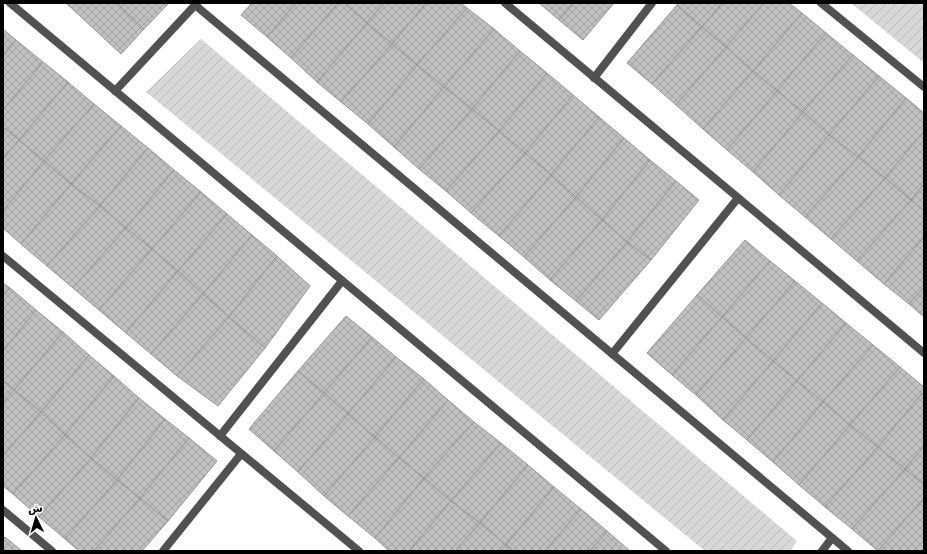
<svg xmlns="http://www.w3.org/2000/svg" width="927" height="554" font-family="'DejaVu Sans','Noto Naskh Arabic',sans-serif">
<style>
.garden{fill:url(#garden-furrows)}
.building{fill:url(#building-cross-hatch);stroke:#959595}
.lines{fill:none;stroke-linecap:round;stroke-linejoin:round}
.minor{stroke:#515151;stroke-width:8}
</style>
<defs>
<pattern id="garden-furrows" width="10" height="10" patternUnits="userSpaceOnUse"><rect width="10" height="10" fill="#d8d8d8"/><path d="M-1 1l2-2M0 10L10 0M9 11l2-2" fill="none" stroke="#b8b8b8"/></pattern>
<pattern id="building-cross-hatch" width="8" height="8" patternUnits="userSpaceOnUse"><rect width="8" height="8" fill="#c0c0c0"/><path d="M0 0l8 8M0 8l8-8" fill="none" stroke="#a3a3a3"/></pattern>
</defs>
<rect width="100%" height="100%" fill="#fff"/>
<!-- garden -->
<g class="garden">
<path d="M851,3H924V63Z"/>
<path d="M201,39L797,541L790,551H705L146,92Z"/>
</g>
<!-- building -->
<g class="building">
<path d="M66,3H117L144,29L121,54Z"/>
<path d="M117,3H167L168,4L144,29Z"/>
<path d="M252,3H296L267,37L241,15Z"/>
<path d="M296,3H338L291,58L267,37Z"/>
<path d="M338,3H344L367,23L317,82L291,58Z"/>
<path d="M344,3H384L367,23Z"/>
<path d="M384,3H426L392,44L367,23Z"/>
<path d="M426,3H461L467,8L417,65L392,44Z"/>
<path d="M539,3H574L559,20Z"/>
<path d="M574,3H614L583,40L559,20Z"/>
<path d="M678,3H722L702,27L677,5Z"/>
<path d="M722,3H764L726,47L702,27Z"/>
<path d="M764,3H789L802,13L753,71L726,47Z"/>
<path d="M677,5L702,27L652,84L627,63Z"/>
<path d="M467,8L494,29L444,87L417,65Z"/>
<path d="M802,13L826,33L777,91L753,71Z"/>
<path d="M367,23L392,44L341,102L317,82Z"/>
<path d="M702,27L726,47L676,105L652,84Z"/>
<path d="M3,29L16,40L3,56Z"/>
<path d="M494,29L520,51L472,109L444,87Z"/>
<path d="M826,33L853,55L803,112L777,91Z"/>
<path d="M16,40L43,62L3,110V56Z"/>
<path d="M392,44L417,65L368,124L341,102Z"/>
<path d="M726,47L753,71L703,129L676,105Z"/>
<path d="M520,51L547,73L499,131L472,109Z"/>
<path d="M853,55L879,76L829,135L803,112Z"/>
<path d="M43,62L68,82L19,140L3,127V110Z"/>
<path d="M417,65L444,87L394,147L368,124Z"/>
<path d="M753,71L777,91L727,150L703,129Z"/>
<path d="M547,73L573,95L525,153L499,131Z"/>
<path d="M879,76L906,98L858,157L829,135Z"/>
<path d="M68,82L94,104L44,161L19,140Z"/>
<path d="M444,87L472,109L419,169L394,147Z"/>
<path d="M777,91L803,112L753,172L727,150Z"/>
<path d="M573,95L599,117L551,175L525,153Z"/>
<path d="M906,98L924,113V131L885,178L858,157Z"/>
<path d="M94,104L121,126L71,184L44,161Z"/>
<path d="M472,109L499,131L446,191L419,169Z"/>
<path d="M803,112L829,135L779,195L753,172Z"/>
<path d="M599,117L624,138L576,197L551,175Z"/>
<path d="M121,126L148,148L100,206L71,184Z"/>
<path d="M3,127L19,140L3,159Z"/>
<path d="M499,131L525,153L471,213L446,191Z"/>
<path d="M924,131V184L911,200L885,178Z"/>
<path d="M829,135L858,157L805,217L779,195Z"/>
<path d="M624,138L650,160L602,220L576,197Z"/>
<path d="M19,140L44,161L3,211V159Z"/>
<path d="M148,148L174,170L126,228L100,206Z"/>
<path d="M525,153L551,175L499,236L471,213Z"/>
<path d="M858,157L885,178L831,239L805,217Z"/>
<path d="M650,160L676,181L627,242L602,220Z"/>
<path d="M44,161L71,184L21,244L3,228V211Z"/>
<path d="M174,170L201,192L152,249L126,228Z"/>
<path d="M551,175L576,197L524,257L499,236Z"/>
<path d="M885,178L911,200L857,261L831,239Z"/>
<path d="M676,181L699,200L651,260L627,242Z"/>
<path d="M71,184L100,206L47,266L21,244Z"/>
<path d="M924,184V211L911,200Z"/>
<path d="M201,192L227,214L178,271L152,249Z"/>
<path d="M576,197L602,220L550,280L524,257Z"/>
<path d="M911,200L924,211V237L884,284L857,261Z"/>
<path d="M100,206L126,228L73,288L47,266Z"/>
<path d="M227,214L252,235L203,294L178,271Z"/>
<path d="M602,220L627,242L576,301L550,280Z"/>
<path d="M126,228L152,249L99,310L73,288Z"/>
<path d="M252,235L277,256L229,317L203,294Z"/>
<path d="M924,237V287L909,304L884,284Z"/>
<path d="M745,240L770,261L722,317L697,295Z"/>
<path d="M627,242L651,260L599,320L576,301Z"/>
<path d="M152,249L178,271L126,333L99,310Z"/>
<path d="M277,256L310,286L265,348L229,317Z"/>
<path d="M770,261L795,281L746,338L722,317Z"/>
<path d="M178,271L203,294L151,354L126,333Z"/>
<path d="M795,281L822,303L773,361L746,338Z"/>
<path d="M3,283L10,288L3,296Z"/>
<path d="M924,287V317L909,304Z"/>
<path d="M10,288L36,310L3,351V296Z"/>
<path d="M203,294L229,317L177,376L151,354Z"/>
<path d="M697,295L722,317L672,375L647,353Z"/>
<path d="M822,303L846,323L797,381L773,361Z"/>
<path d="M36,310L63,332L14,390L3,381V351Z"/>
<path d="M346,316L372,337L324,393L298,371Z"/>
<path d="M229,317L265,348L218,406L177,376Z"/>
<path d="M722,317L746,338L696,395L672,375Z"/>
<path d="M846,323L873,345L823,402L797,381Z"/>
<path d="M63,332L89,355L41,412L14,390Z"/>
<path d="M372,337L396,357L348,414L324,393Z"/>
<path d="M746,338L773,361L723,420L696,395Z"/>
<path d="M873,345L900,367L850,425L823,402Z"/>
<path d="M89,355L114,376L65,435L41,412Z"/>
<path d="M396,357L424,379L375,437L348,414Z"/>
<path d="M773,361L797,381L747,440L723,420Z"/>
<path d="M900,367L924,387V391L878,447L850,425Z"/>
<path d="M298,371L324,393L274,451L249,429Z"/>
<path d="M114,376L139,398L91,458L65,435Z"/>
<path d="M424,379L448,400L399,458L375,437Z"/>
<path d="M3,381L14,390L3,403Z"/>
<path d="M797,381L823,402L773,462L747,440Z"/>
<path d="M14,390L41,412L3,456V403Z"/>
<path d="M924,391V446L905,469L878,447Z"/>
<path d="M324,393L348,414L298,472L274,451Z"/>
<path d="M139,398L165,419L117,480L91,458Z"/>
<path d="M448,400L474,422L424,478L399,458Z"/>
<path d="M823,402L850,425L799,485L773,462Z"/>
<path d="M41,412L65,435L13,494L3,486V456Z"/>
<path d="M348,414L375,437L324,496L298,472Z"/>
<path d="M165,419L189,438L140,498L117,480Z"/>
<path d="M474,422L501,443L451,501L424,478Z"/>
<path d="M850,425L878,447L825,507L799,485Z"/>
<path d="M65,435L91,458L39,517L13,494Z"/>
<path d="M375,437L399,458L348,516L324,496Z"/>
<path d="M189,438L217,461L168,521L140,498Z"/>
<path d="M501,443L528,465L480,523L451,501Z"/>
<path d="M924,446V485L905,469Z"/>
<path d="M878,447L905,469L852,529L825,507Z"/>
<path d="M91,458L117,480L65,539L39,517Z"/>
<path d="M399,458L424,478L375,538L348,516Z"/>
<path d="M528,465L554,487L506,545L480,523Z"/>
<path d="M905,469L924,485V498L878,551L852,529Z"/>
<path d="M424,478L451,501L409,551H389L375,538Z"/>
<path d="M117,480L140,498L94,551H79L65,539Z"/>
<path d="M554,487L581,509L545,551H514L506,545Z"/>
<path d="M140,498L168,521L142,551H94Z"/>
<path d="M924,498V551H878Z"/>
<path d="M451,501L480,523L455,551H409Z"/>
<path d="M581,509L607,531L590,551H545Z"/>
<path d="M480,523L506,545L501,551H455Z"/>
<path d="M607,531L630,551H590Z"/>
<path d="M5,537L22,551H3V539Z"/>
<path d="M506,545L514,551H501Z"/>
</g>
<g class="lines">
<!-- minor -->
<g class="minor">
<path d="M10,3L666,551"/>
<path d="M505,3L924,353"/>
<path d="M821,3L924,87"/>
<path d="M195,5L848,551"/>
<path d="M594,78L652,3"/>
<path d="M115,91L197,3"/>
<path d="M3,256L359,551"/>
<path d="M612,354L738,198"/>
<path d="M220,436L342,281"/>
<path d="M3,510L52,551"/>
<path d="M163,551L241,454"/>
<path d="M822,551L832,538"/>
</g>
</g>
<!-- border -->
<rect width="927" height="554" fill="none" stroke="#000000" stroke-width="8"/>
<!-- north arrow -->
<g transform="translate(36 518) rotate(355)" stroke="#ffffff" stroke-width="3" paint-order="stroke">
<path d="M0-3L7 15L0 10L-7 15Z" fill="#000000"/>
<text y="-6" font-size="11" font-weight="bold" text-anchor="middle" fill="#000000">ش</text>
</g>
</svg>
